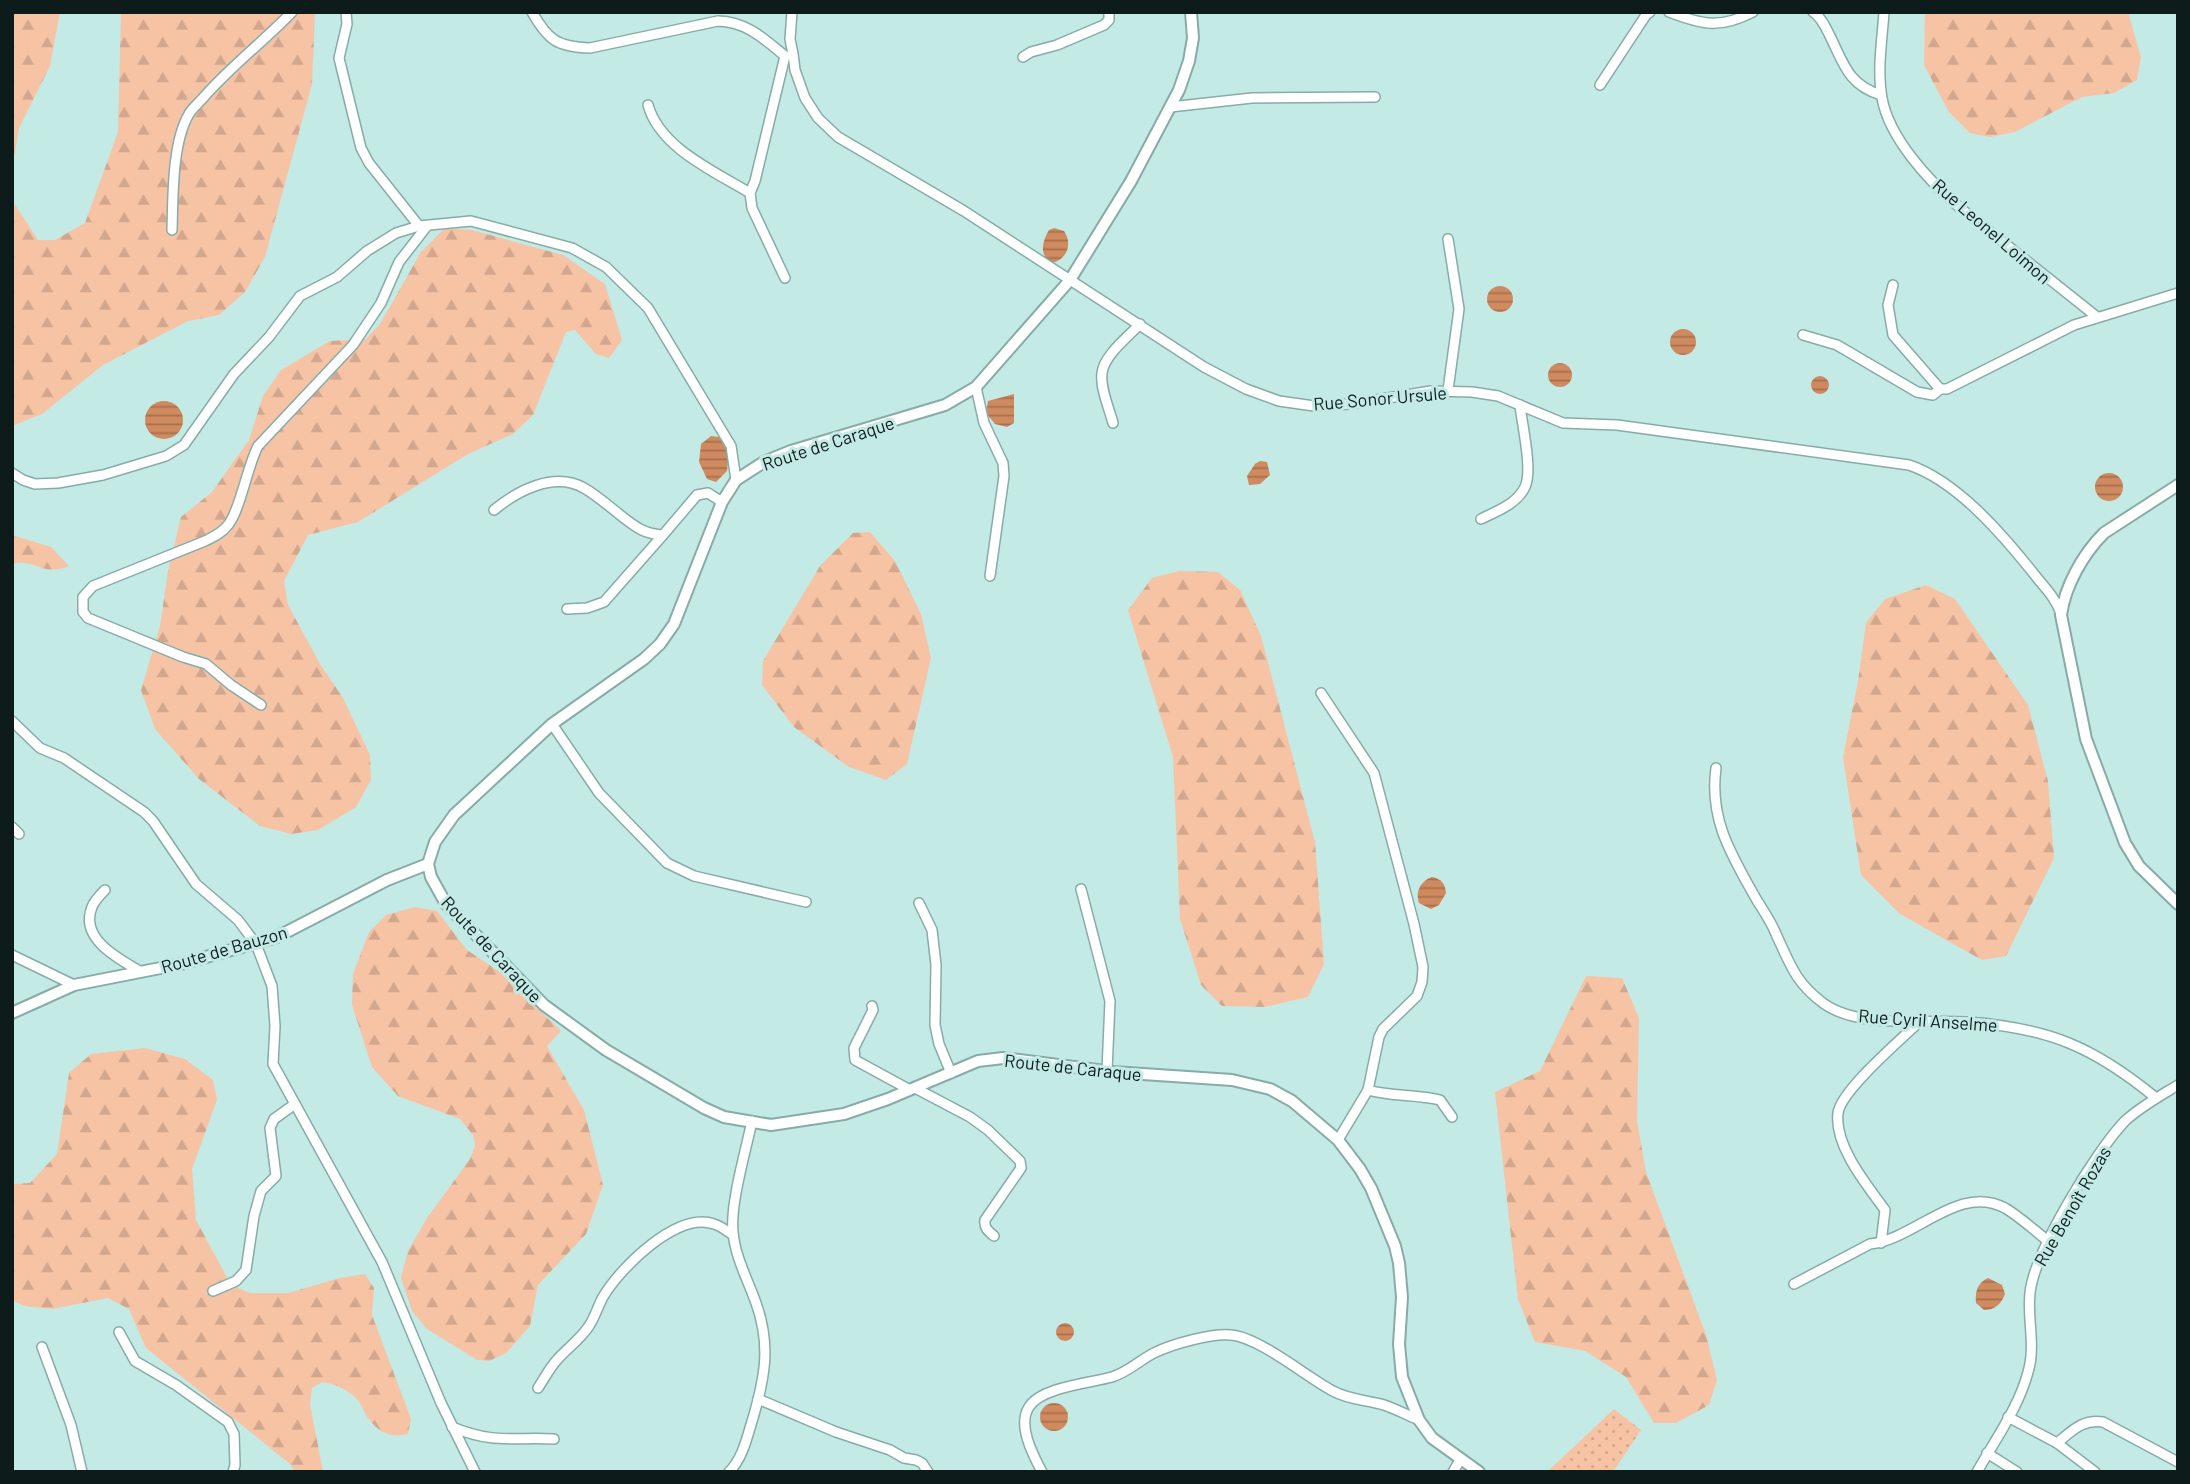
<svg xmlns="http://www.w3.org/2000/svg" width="2190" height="1484" font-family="Barlow,sans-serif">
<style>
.forest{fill:url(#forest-firs)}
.park{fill:url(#park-dots)}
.water{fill:url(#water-rules)}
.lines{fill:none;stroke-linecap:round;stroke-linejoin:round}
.minor-casing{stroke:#87aca8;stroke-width:12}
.tertiary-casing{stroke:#87aca8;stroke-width:14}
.minor{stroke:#fff;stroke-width:9}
.tertiary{stroke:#fff;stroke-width:10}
.labels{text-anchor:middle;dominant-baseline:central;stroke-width:6;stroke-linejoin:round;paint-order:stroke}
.street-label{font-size:18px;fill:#0d1c1a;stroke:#c3eae5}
</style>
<defs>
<pattern id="forest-firs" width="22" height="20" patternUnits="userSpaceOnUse" patternTransform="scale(1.75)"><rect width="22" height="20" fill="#f7c3a5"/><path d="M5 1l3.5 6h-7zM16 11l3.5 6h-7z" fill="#d3a78d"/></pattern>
<pattern id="park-dots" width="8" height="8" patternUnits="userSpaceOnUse" patternTransform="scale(1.75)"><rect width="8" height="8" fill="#f7c3a5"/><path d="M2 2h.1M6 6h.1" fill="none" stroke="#d3a78d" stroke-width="1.8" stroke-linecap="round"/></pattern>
<pattern id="water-rules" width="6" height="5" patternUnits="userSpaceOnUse" patternTransform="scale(1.75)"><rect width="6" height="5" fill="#d08a5f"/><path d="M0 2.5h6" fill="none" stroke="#a7704e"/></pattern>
</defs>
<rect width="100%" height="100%" fill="#c3eae5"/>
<!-- forest -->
<g class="forest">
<path d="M12,12H60L50,66L19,128L12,170Z"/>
<path d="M121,12H315L312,84L265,257L245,292L219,315L188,321L103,365L42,414L12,426V200L38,240H55L85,223L118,132Z"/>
<path d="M1925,12H2128L2141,57L2137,80L2114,93L2082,97L2015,132L1990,137L1970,133L1949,112L1924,65Z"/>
<path d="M445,228L472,230L563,255L605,284L622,340L609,358L596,354L575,330L566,332L533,415L513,434L468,454L358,522L308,535L284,581L288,605L320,664L343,698L370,755L371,780L356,807L318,830L291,834L260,826L199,779L155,729L141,690L160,626L168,571L181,517L212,492L249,440L263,396L281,370L330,341L366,339L380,324L421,252Z"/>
<path d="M870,532L895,561L921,614L931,658L907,764L886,780L849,767L794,727L762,685L763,661L820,566L853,533Z"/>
<path d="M12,535L51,547L69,566C42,577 34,558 12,564Z"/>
<path d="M1179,571L1218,572L1240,590L1261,636L1315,842L1324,964L1308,997L1264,1007L1222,1006L1201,985L1180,919L1173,757L1128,610L1152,578Z"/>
<path d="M1926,585L1955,599L2028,705L2048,781L2054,858L2006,956L1982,960L1900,914L1861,875L1843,757L1858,681L1866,623L1885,599Z"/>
<path d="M415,907L437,911L467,950L500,972L561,1031L547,1046L584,1110L603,1185L586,1234L538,1285L530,1326L506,1353L489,1361L477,1360L427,1329L412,1311L401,1278L408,1251L427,1218L470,1159L475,1146L473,1135L460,1119L398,1096L372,1067L352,1005L353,974L369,932L386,915Z"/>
<path d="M1586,976L1622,978L1639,1018L1637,1121L1646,1172L1706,1335L1717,1380L1709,1405L1676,1423H1654L1626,1377L1585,1351L1535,1342L1518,1299L1495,1092L1540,1071Z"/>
<path d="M145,1048L185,1059L213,1080L217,1100L192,1169L196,1220L231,1285L250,1293H288L340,1278L365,1274L374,1288L372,1315L411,1419L408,1434C391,1438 379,1433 369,1419C364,1413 362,1405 357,1399C347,1389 335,1384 322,1382L312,1388L310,1405L323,1471L295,1472L290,1464L146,1348L129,1309L108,1298L52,1309L24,1306L12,1300V1184L30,1183L57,1154L69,1073L91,1054Z"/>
</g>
<!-- park -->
<path class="park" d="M1614,1409L1641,1430L1613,1472H1547Z"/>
<!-- water -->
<g class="water">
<path d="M1054,228L1064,231C1073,244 1067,260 1051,263C1039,254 1042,242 1049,230Z"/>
<circle cx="1500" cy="299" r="13"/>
<circle cx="1683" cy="342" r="13"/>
<circle cx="1560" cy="375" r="12"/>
<circle cx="1820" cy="385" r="9"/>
<path d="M1014,394V423L1007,427L995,424L986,413L988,401Z"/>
<circle cx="164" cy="420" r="19"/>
<path d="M711,436L719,437L729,453L727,471L716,482L707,479L699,462L701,444Z"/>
<path d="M1260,461L1267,462L1270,475L1260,484L1249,485L1247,476L1255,464Z"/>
<circle cx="2109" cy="487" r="14"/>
<path d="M1432,877C1441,879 1445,883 1446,893L1439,905L1431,909L1419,903C1415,891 1421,881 1432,877Z"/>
<path d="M1988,1278L2002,1285L2005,1294C2001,1304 1995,1310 1984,1310L1976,1303C1975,1292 1977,1283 1988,1278Z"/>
<circle cx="1065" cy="1332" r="9"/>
<circle cx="1054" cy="1417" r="14"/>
</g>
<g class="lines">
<defs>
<g id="minor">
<path d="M346,12L347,24L339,58L361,148L369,163L419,226"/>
<path d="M532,12C548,40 557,47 590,48L718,21C747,22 763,38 785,56"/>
<path d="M792,12L790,39L793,54L795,70L805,98L818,118L838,137L964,211L1204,367L1246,389L1279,401L1314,406L1351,404L1431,391L1472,392L1498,396L1563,423L1617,425L1909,465C1957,481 2003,535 2034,574C2044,587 2056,598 2061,614"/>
<path d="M1669,12C1703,25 1720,29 1753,12"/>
<path d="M1813,12C1821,17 1825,26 1829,34C1844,64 1848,85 1881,95"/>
<path d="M1884,12C1882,41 1877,70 1882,98C1889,138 1929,181 1959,207L2097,317"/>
<path d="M1023,57L1031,52L1057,45L1104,25L1109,20V12"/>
<path d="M1600,85L1646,15L1650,12"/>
<path d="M648,105C660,148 714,171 750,193"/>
<path d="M1170,107L1252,98L1375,97"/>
<path d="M172,230C173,198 172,142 189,114C192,108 199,103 203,98C230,67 263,42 292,12"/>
<path d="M1448,239L1459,309L1448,390"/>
<path d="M785,278L752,208L750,193L755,181L785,56"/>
<path d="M1893,285L1888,305L1893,335L1940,389H1947L2074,325L2178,293"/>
<path d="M1803,335L1837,345L1917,392L1933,395L1940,389"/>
<path d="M976,387L984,423L1003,463L1004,476L990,576"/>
<path d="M1113,423C1109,408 1100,388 1102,373C1104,355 1128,337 1140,324"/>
<path d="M12,473L23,480L35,484L58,483L103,475L166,456L184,445L234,374L269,337L300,296L337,277L367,251L396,233L419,226L471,221L572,248L606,267L648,308L731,446L736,480"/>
<path d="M494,510C517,491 554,471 584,488C598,496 611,508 624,518C637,528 645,534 663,535L697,495L708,493L722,502"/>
<path d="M1481,519C1497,511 1517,504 1525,487C1533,470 1522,425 1520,405"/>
<path d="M567,609L587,608L604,602L663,535"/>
<path d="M1321,693L1374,773L1414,924L1423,967L1422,982L1417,996L1383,1029L1379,1037L1368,1090C1392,1097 1416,1094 1440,1100L1452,1117"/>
<path d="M261,705L231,685L206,664L183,657L88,618L83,612V597L93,586L205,541C213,537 222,533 228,525C240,511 247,467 258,446L353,345L381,303L399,262L427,226"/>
<path d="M12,721L40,748L64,758L144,812L153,821L196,884L238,920L256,944L272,986L275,1026L273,1064L382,1262L441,1403L475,1472"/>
<path d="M552,724L599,793L667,863L694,876L806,902"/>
<path d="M1716,768C1709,819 1731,854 1755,897C1762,909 1771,921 1776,934C1790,964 1795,982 1823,1003C1858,1029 1926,1019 1968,1022C2049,1028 2094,1047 2156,1098"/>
<path d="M12,827L19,834"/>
<path d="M1081,889L1110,1001L1107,1071"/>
<path d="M105,890C100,895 94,901 92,907C79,939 119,959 141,972"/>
<path d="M919,903L932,930L936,965L935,1025L939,1044L951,1073"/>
<path d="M12,955L74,985"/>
<path d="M872,1006L873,1010L854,1048L855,1060L910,1090"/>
<path d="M915,1088L970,1117L988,1130L1020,1161L1021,1168L985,1220C984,1228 988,1231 994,1236"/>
<path d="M1338,1140L1368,1090"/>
<path d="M1881,1243L1885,1210C1867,1185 1834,1146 1838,1113C1841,1090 1903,1038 1921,1020"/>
<path d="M1794,1284L1870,1244C1916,1239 1959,1183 2005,1208C2020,1217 2034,1230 2048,1241"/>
<path d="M213,1291L236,1281L246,1270L254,1216L261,1191L276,1176L270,1128L274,1119L295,1104"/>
<path d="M119,1332L135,1361L176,1385L228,1422L234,1434L235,1465L233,1472"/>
<path d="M42,1347L71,1425L82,1472"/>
<path d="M538,1388C544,1379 549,1369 556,1361C566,1349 580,1340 589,1326C595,1317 598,1306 603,1297C620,1268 677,1211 714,1224C721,1226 727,1231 733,1235"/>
<path d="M758,1399L836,1432L890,1450L904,1458L916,1460L922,1463L928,1472"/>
<path d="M2008,1417L2057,1443L2095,1472"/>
<path d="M452,1427C493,1444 513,1437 554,1439"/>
<path d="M2057,1443C2072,1431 2082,1419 2103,1422L2178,1462"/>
<path d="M1987,1453L2017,1472"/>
<path d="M729,1472C743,1458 747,1437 753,1418C765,1377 771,1345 756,1303C748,1280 735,1257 733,1232C730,1204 746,1150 752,1121"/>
<path d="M1042,1472C1033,1455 1017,1425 1029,1407C1041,1387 1091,1383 1112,1377C1128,1372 1140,1360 1154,1353C1172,1344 1212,1333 1231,1335C1259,1337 1308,1378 1333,1391C1349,1400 1368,1400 1384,1405C1396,1409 1407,1415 1419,1420"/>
<path d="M1453,1472L1460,1460"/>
<path d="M1977,1472C1995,1440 2019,1407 2028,1372C2036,1346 2027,1319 2030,1293C2034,1252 2096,1151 2125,1121C2140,1107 2160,1096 2178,1085"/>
</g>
<g id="tertiary">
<path d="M1191,12L1193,38L1189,61L1179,90L1131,181L1070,280L976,387L945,405L791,451L764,462L736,480L722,502L674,624L660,644L644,659L552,724L454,815L435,842L428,864L431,877L446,904L544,1005L606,1050L704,1108L724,1117L771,1125L844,1114L888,1099L978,1061L1003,1058L1113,1072L1232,1080L1270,1089L1292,1101L1338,1140L1360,1169L1371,1188L1395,1246L1399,1263L1402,1297L1399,1344L1402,1377L1419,1420L1432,1438L1479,1472"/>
<path d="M2178,485L2104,533C2083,554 2065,586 2061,615L2086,739L2125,843L2139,866L2178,904"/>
<path d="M12,1013L74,985L181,964L277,937L387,880L428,864"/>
</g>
</defs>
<!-- minor casing -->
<use href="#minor" class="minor-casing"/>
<!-- tertiary casing -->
<use href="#tertiary" class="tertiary-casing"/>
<!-- minor -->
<use href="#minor" class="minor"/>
<!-- tertiary -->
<use href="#tertiary" class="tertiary"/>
</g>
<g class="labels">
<!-- street labels -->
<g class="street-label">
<text transform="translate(1992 231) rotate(41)">Rue Leonel Loimon</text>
<text transform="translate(1380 398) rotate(-5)">Rue Sonor Ursule</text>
<text transform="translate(828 443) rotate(-18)">Route de Caraque</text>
<text transform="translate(224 949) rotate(-16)">Route de Bauzon</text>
<text transform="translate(492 949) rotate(47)">Route de Caraque</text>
<text transform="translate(1928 1020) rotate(4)">Rue Cyril Anselme</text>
<text transform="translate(1073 1067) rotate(6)">Route de Caraque</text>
<text transform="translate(2072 1206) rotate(-60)">Rue Benoît Rozas</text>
</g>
</g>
<!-- border -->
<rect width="2190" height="1484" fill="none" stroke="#0d1c1a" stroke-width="28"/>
</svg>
